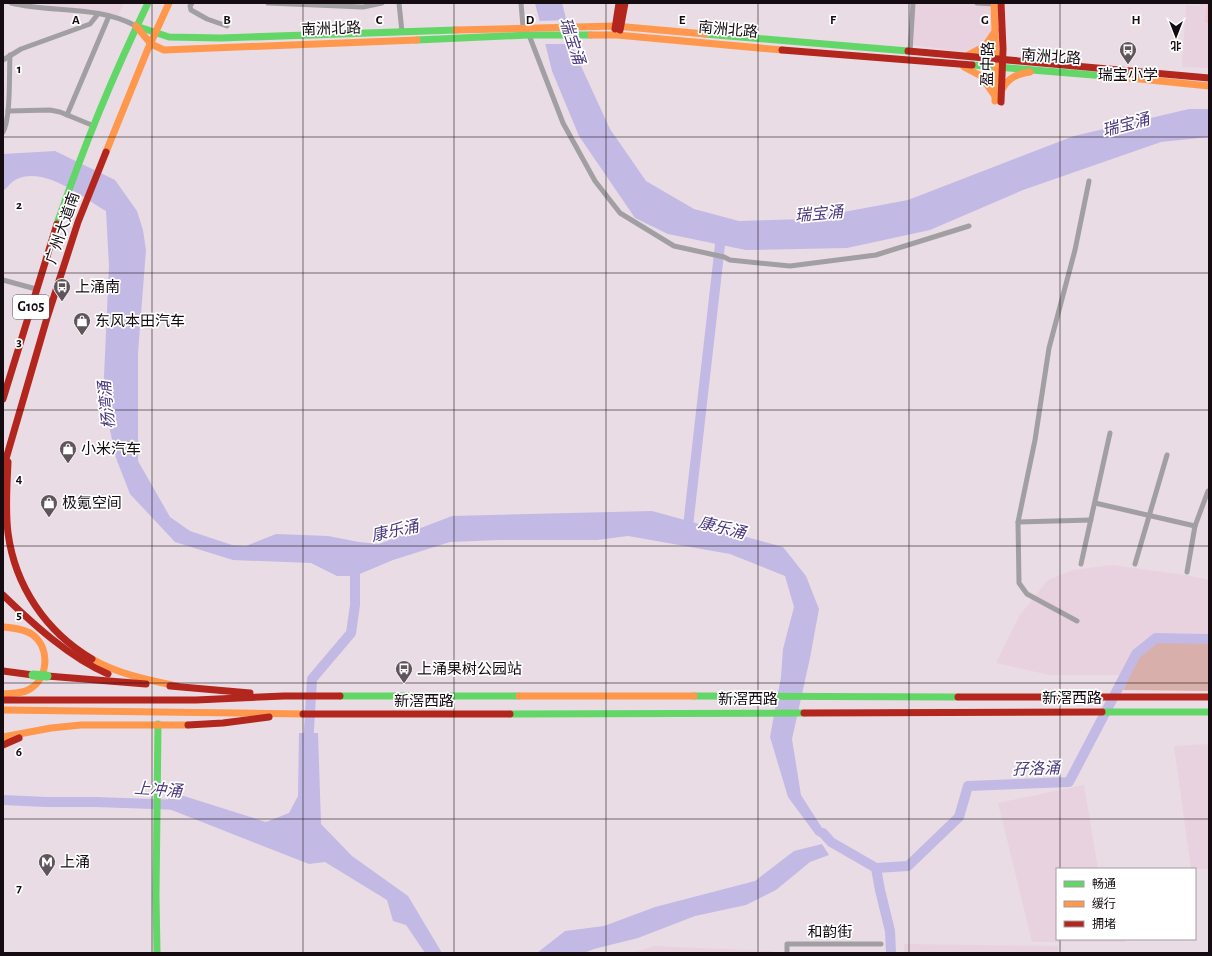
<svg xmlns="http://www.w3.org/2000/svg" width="1212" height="956" font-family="'Alegreya Sans','Noto Sans SC',sans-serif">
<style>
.built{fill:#e9d2e0}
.green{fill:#f1c7c4}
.forest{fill:#d9afac}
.water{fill:#c3b9e5}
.pier{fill:#e9dce4}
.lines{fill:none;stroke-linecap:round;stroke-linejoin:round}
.river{stroke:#c3b9e5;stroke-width:10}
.street{stroke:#a29fa2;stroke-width:5}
.fast{stroke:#63d668;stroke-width:7}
.slow{stroke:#ff974d;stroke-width:7}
.jam{stroke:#b3261e;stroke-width:7}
.fast-bridge{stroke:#63d668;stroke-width:9}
.grid{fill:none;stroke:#140c11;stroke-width:1;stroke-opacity:0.55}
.labels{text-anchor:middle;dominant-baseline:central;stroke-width:3.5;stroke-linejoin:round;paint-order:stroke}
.shield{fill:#fff;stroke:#5a5558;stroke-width:1}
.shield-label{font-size:14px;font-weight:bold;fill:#140c11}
.street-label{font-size:15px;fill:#140c11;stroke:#fff}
.poi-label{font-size:15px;fill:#140c11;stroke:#fff;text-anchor:start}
.water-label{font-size:16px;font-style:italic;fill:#49387e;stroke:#fff}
.grid-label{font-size:13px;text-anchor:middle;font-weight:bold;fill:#140c11;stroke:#fff;stroke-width:3.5;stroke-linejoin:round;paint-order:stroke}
</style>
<rect width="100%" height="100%" fill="#e9dce4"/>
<!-- built -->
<g class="built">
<path d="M35,3H124L118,16Z"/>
<path d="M915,3H991L992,31L985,42L976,49L963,52L913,45Z"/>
<path d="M1200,3H1209V68L1182,67L1186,5L1200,6Z"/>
<path d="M1112,565L1186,575L1209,580V634L1164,633L1136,650L1121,675H1049L996,663L1019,616L1048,580L1072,570Z"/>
<path d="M1206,744L1209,745V869H1191L1174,746Z"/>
<path d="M1084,785L1098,869H1057V939H1125L1126,942H1032L998,803Z"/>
<path d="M904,944L1058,946V953H904Z"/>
<path d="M654,946L772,951L775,953H633Z"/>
</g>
<!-- green -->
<path class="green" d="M1207,3H1209V23H1205Z"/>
<!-- forest -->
<path class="forest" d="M1159,641L1209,642V691L1123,690L1139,655Z"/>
<!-- water -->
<g class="water">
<path d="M535,3H562L575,53L610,129L646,181L694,209L739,221L806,219L908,200L1074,136L1189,109H1209V137L1161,142L1023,190L930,230L847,248L746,250L668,234L635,218L579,136L552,71Z"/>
<path d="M55,151L115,180L137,211L143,230L146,250L138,353V461L170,517L190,531L232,545L246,546L276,534L328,536L359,542L379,544L452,516L652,511L783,547L806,576L819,609L810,658L792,739L801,795L831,842L816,835L788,797L770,737L781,677L783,649L794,607L785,576L730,554L628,536L597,540H499L450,542L393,560L355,576H337L311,563L233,560L175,542L130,494L116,458L103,398L109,266L106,211C82,197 43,165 15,180C10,183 7,188 3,191V154Z"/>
<path d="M299,733H318L321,824L352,856L408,896L442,953H425L406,925L393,921L387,900L325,862L309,864L169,809L168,791L266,822L289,813L298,796Z"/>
<path d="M822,844L829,855L810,862L776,890L746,905L695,916L638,938L594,949L584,953H537L565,931L604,926L655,907L755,881L794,851Z"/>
</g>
<!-- pier -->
<path class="pier" d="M568,20L575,44H543L538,21Z"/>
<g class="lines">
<!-- river -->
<g class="river">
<path d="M687,535L720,245L717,233"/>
<path d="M308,747L312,679L351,633L355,605V563"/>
<path d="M3,800L46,802H96L181,805"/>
<path d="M823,833L831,842L876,868L908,866L959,817L968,786L1069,782L1136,654L1156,638L1209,639"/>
<path d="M876,868L880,890L890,931L891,953"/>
</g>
<!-- street -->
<g class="street">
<path d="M11,3C51,13 98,5 136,26"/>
<path d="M192,3L190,6L191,10L207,19L227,26"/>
<path d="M268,3L363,7L382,3"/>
<path d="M399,3L402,32"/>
<path d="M521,3L523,27L529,35L563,123L595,181L620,213L674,246L724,257L730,260L790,266L876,255L969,226"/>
<path d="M977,3L994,4"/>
<path d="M910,52L913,3"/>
<path d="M3,60L21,49L90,24L98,14"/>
<path d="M8,111L50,110L60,112L94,126"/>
<path d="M67,115L109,16"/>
<path d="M3,132C11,118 9,73 10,55"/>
<path d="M3,280L36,289"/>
<path d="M1095,503L1195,526"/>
<path d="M1018,522L1091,520"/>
<path d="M1081,564L1110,433"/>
<path d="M1135,564L1167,455"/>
<path d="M1187,572L1195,526L1208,491"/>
<path d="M1077,621L1027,594L1019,583L1018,522L1035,440L1049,348L1075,250L1089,181"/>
<path d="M787,953V944H881"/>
</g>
<!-- fast -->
<g class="fast">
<path d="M136,26L169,37L221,38L456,30"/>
<path d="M705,34L908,51"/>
<path d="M417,40L529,35H591"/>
<path d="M972,65L1130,78"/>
<path d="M57,224C83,148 113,75 148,3"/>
<path d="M340,696H519"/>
<path d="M694,696L958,697"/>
<path d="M1102,712H1209"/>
<path d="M510,714L804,713"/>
<path d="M157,953L156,896L158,724"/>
</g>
<!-- slow -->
<g class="slow">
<path d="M994,3L996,59L995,101"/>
<path d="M136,26L151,44L164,50L417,40"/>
<path d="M456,30L615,26L705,34"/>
<path d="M591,35H617L782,50"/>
<path d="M968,55L985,46L996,30"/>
<path d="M964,67L981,76L995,96"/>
<path d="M1130,78L1209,86"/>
<path d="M1003,88C1009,77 1018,74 1030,72"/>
<path d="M106,152L147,51L169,3"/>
<path d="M3,627C13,628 25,629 33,635C51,649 48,680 28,690C20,694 11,693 3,694"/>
<path d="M92,659C118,674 148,680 177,686"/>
<path d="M519,696H694"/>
<path d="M3,710L303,714"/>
<path d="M3,737L51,728L81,725H188"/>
</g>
<!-- jam -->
<g class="jam">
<path d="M1001,3L1003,49L1001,102"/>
<path d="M615,29L619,3"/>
<path d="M620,30L625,3"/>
<path d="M782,50L972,65"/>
<path d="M908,51L1209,78"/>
<path d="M3,399L57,224"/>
<path d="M8,462C7,486 5,509 8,533C15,586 46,632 92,659"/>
<path d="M3,469L47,318L78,222L106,152"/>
<path d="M3,595C33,624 70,658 108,674"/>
<path d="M3,671L33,675"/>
<path d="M47,676L146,684"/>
<path d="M170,686L250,693"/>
<path d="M958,697H1209"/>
<path d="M3,700H196L284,696H340"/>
<path d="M804,713L1102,712"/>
<path d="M303,714H510"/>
<path d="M188,725L223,723L269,717"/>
<path d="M3,745L19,738"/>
</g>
<!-- fast-bridge -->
<path class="fast-bridge" d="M33,675L47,676"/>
</g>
<!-- grid -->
<path class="grid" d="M152,3V953M303,3V953M454,3V953M606,3V953M758,3V953M909,3V953M1060,3V869M3,137H1209M3,273H1209M3,410H1209M3,546H1209M3,683H1209M3,819H1209M1060,939V953"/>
<!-- icons -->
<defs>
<symbol id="bus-pin" viewBox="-11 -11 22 30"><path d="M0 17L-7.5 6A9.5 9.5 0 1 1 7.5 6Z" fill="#5f555b" stroke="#fff"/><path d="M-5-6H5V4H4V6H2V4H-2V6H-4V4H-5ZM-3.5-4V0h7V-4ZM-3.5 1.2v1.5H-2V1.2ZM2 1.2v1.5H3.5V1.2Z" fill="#fff"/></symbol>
<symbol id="shop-pin" viewBox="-11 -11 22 30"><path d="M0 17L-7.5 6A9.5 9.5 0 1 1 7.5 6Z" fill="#5f555b" stroke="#fff"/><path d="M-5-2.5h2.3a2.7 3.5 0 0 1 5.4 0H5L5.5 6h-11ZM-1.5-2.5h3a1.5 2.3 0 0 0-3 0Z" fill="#fff"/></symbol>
<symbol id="metro-pin" viewBox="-11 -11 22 30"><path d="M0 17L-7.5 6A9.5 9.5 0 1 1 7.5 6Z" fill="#5f555b" stroke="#fff"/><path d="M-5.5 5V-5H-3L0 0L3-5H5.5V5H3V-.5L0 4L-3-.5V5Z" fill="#fff"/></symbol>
</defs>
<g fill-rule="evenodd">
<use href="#bus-pin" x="1118" y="40" width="20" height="27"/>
<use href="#bus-pin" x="52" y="277" width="20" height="27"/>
<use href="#shop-pin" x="72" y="311" width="20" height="27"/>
<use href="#shop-pin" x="58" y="439" width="20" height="27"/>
<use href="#shop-pin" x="39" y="493" width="20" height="27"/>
<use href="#bus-pin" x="394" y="659" width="20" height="27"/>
<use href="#metro-pin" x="37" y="852" width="20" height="27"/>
</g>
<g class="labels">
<!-- shield labels -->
<rect class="shield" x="13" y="295" width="36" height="24" rx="3"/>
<g class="shield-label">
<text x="31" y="307">G105</text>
</g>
<!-- street labels -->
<g class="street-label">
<text transform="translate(331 29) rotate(-2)">南洲北路</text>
<text transform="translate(728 30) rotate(5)">南洲北路</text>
<text transform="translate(1051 57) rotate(4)">南洲北路</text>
<text transform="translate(988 64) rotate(-89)">盈中路</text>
<text transform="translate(63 228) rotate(-71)">广州大道南</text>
<text x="1072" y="698">新滘西路</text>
<text x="748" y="699">新滘西路</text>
<text x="424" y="701">新滘西路</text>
<text x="830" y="932">和韵街</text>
</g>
<!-- poi labels -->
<g class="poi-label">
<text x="1128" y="75" text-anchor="middle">瑞宝小学</text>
<text x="75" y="287">上涌南</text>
<text x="95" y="321">东风本田汽车</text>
<text x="81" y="449">小米汽车</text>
<text x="62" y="503">极氪空间</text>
<text x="417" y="669">上涌果树公园站</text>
<text x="60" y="862">上涌</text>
</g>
<!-- water labels -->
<g class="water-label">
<text transform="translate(572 41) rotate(72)">瑞宝涌</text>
<text transform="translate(1126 125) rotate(-15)">瑞宝涌</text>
<text transform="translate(819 214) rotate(-5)">瑞宝涌</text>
<text transform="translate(107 405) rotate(-96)">杨湾涌</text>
<text transform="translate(722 528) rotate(14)">康乐涌</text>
<text transform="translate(395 531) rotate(-12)">康乐涌</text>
<text transform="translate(1036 769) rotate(-2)">孖洛涌</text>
<text transform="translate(158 790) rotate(4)">上冲涌</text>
</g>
</g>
<g class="grid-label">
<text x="76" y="24">A</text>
<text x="227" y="24">B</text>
<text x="379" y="24">C</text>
<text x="530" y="24">D</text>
<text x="682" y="24">E</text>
<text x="833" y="24">F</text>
<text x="985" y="24">G</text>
<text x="1136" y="24">H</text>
<text x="19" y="73">1</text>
<text x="19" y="209">2</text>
<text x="19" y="346">3</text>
<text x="19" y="483">4</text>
<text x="19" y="619">5</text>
<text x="19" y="756">6</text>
<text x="19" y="892">7</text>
</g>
<!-- border -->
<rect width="1212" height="956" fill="none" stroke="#140c11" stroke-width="8"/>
<!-- legend -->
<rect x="1056" y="868" width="140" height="72" fill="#ffffff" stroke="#a19ea0"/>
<rect x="1064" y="881" width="20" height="6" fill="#63d668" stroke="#a19ea0"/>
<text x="1092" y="888" font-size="12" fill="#140c11">畅通</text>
<rect x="1064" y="901" width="20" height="6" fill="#ff974d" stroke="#a19ea0"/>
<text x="1092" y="908" font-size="12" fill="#140c11">缓行</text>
<rect x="1064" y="921" width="20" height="6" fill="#b3261e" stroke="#a19ea0"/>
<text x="1092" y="928" font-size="12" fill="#140c11">拥堵</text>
<!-- north arrow -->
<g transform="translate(1176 36) rotate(180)" stroke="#ffffff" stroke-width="3" paint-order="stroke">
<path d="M0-3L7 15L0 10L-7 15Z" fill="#140c11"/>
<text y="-6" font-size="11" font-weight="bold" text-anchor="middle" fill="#140c11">北</text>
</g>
</svg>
